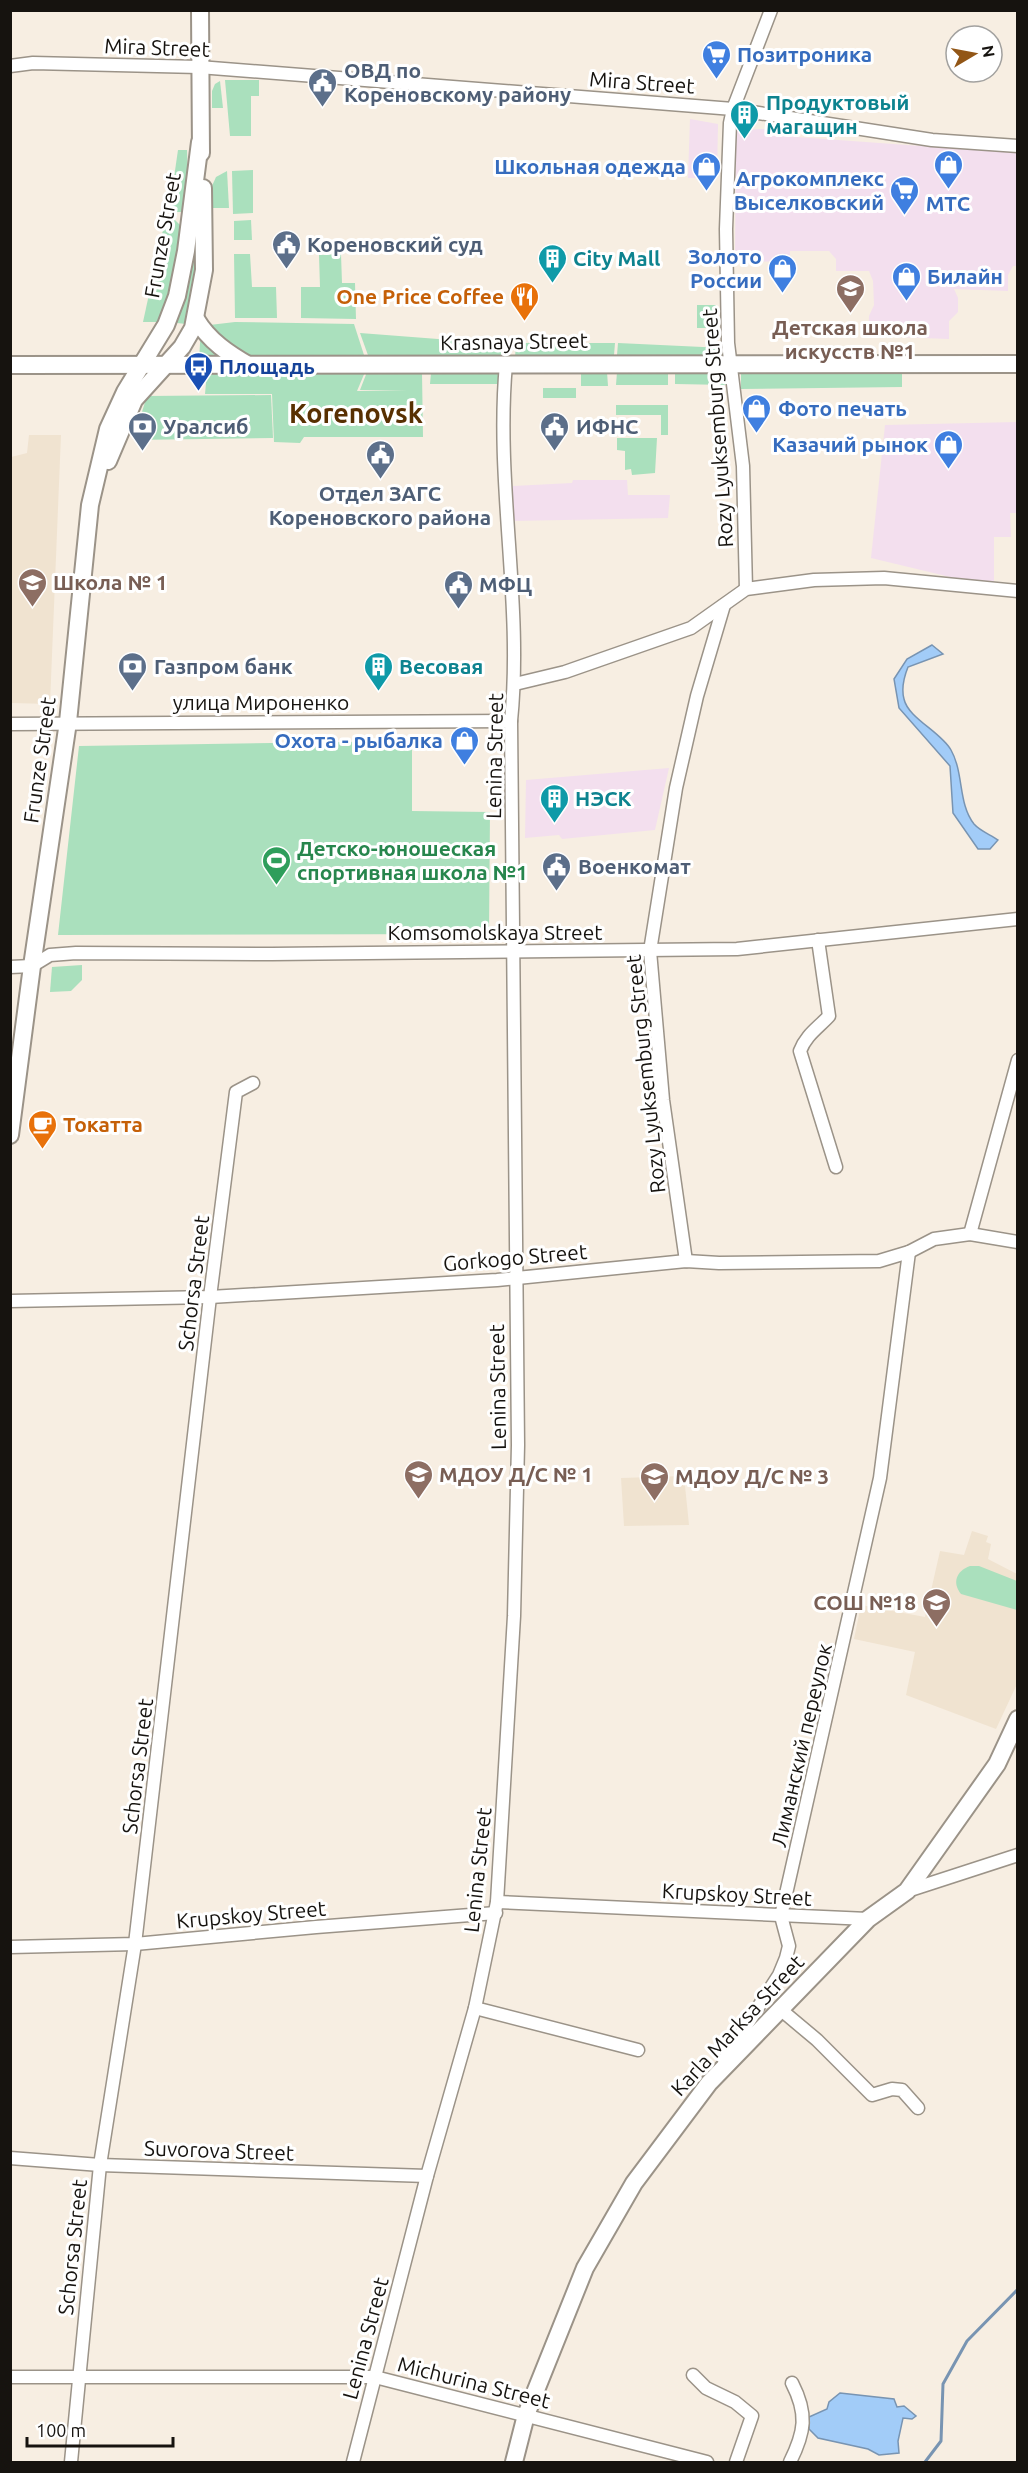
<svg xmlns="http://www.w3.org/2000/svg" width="1028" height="2473" font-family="Ubuntu,sans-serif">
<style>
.commercial{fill:#f3dfee}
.built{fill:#f0e3d0}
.green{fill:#aae0bd}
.water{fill:#a2ccf8;stroke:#7894b2;stroke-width:1.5}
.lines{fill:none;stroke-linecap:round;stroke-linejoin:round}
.stream{stroke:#7894b2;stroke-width:3}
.street-casing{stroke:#9b9388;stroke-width:15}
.secondary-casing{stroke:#9b9388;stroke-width:20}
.street{stroke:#fff;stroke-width:12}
.secondary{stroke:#fff;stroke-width:16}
.labels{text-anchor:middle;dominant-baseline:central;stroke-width:6;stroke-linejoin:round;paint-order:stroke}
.street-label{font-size:21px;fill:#16130f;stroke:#fff}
.shop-label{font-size:21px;font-weight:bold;fill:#366cbe;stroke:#fff;text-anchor:end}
.service-label{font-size:21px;font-weight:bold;fill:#4e5e75;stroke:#fff;text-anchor:start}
.culture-label{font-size:21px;font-weight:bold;fill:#0d838f;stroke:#fff;text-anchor:start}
.food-label{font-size:21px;font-weight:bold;fill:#c56008;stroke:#fff;text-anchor:end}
.education-label{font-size:21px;font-weight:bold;fill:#785e54;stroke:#fff;text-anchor:start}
.transit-label{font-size:21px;font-weight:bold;fill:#164399;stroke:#fff;text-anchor:start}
.leisure-label{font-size:21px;font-weight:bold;fill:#27864d;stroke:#fff;text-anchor:start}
.district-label{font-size:27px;font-weight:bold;fill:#583002;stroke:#fff}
</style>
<rect width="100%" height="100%" fill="#f7eee2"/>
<!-- commercial -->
<g class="commercial">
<path d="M690,119L718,124L717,178H688Z"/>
<path d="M763,129L793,132L797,137L1017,153V266H1013L1008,275V291L954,289L958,298V312L949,321V339L868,336L869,316L874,305L873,281L869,271H836V259L829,251H790V262L735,261L736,130Z"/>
<path d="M1017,422V513H1010L1011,537H994V583L971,582L871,558L885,425Z"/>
<path d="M573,480H627L628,495H670L668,518L512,521L513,486L572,483Z"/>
<path d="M669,768L655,830L562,839L559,835L525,838L526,780Z"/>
</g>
<!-- built -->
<g class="built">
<path d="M29,435H61L50,704L11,703V457L27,453Z"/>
<path d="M684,1476L689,1525L624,1526L621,1478Z"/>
<path d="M972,1531L988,1536L986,1542L991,1544L988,1559L1017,1574V1684L996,1729L906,1695L915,1652L854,1639L861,1605L925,1617L940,1551L964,1555Z"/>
</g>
<!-- green -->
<g class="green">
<path d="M225,80H259V96H251V136H230Z"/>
<path d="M220,81L223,108H212V91L215,84Z"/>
<path d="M178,150H187L188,177L185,212H169Z"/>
<path d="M253,170V213L233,214L232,171Z"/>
<path d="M227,171L229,208H213L212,186L216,177Z"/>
<path d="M175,220L184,229L169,299L157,322H143L164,225L169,221Z"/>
<path d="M251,220L252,240H234V221Z"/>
<path d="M196,245L195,284L186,324L177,323Z"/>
<path d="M234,254H250L252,287H276L277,318H235Z"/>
<path d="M341,254L342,283H355L356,319L301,318V287H320L319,255Z"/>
<rect x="697" y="305" width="19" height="23"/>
<path d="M235,322L354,324L364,355L365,372L357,391H407L360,390L367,372L422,373L423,437H304L300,443L274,442L272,394H205L208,361H199L201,326Z"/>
<path d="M360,333L503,344L502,359L369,358Z"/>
<path d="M516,343H615L614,355L515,358Z"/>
<path d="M618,343L724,348V358L617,355Z"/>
<rect x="825" y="350" width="37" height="7"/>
<path d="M741,371L902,373V387L741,389Z"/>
<path d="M499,372L498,384H430L431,373Z"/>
<path d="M581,372H607L608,386H581Z"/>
<path d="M617,372H668V385H616Z"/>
<path d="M675,373H727V385L675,384Z"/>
<rect x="543" y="388" width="33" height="10"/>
<path d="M271,395L273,438L133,440L147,396Z"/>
<path d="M616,405H668V435H661V415H616Z"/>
<path d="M617,438H657L655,473L632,475L631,469L625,470V451L617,450Z"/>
<path d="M412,741V811L490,812L489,934L58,935L79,746Z"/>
<path d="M82,965V980L71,991L50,992L52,967Z"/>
<path d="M970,1566H979L1017,1581V1610L961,1594C952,1583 956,1571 970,1566Z"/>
</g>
<!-- water -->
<g class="water">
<path d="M932,645L943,654L908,667C904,677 901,688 904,699C908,718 941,732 951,750C964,773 958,804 974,824C980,831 991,835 998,840L990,849H978L953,813L950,766L899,708L894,679L907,659Z"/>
<path d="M840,2393L894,2399L897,2407L904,2406L916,2416L912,2419L903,2418L898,2441L899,2453L879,2455L868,2449L818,2438L809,2429V2417L827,2409L829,2402Z"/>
</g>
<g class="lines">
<!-- stream -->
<path class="stream" d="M925,2462L941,2441L943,2384L967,2341L1018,2289"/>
<defs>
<g id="street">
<path d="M10,66L33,63L199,67L733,109L932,140L1018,146"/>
<path d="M746,589L743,466L728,343L726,229L730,123L733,109L771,10"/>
<path d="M515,684L565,672L691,628L746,589L814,580L884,578L1018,591"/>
<path d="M10,724L511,721"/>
<path d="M818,940L829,1016C818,1028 806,1035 800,1051L836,1167"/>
<path d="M10,967L32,966L50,955L76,953L272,954L737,949L1018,919"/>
<path d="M970,1234L1018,1060"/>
<path d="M686,1261L663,1100L650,951L676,788L697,696L724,605"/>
<path d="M10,1301L210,1297L497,1280L686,1261L719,1263L879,1261L909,1252L934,1239L970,1234L1018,1242"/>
<path d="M907,1891L1018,1855"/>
<path d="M497,1902L868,1919"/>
<path d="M10,1947L135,1944L316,1927L496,1913"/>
<path d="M475,2008L638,2050"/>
<path d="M780,2009L817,2040L872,2095L892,2089L902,2090L918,2108"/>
<path d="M724,2060L779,1975L786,1958L789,1946L781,1916L880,1478L909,1252"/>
<path d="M10,2158L100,2165L427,2176"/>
<path d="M693,2375L706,2388L735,2402L752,2416L736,2462"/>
<path d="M10,2377H375L707,2462"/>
<path d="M71,2462L100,2165L135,1944L210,1297L236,1092L253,1083"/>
<path d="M353,2462L427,2176L475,2008L497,1902L514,1616L518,1445L511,721C523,603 495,483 506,364"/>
<path d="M790,2462C805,2432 808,2414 792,2383"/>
</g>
<g id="secondary">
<path d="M200,10L201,153"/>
<path d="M196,319C209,341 229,354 250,366"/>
<path d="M10,365L1018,364"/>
<path d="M108,461L134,400L182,347L193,328L204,270L203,188"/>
<path d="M10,1135L32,966L68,722L90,505L108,429L125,392L166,325L177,296L186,251L200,142"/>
<path d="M514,2462L526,2415L585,2268L634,2183L709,2083L868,1919L907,1891L997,1764L1018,1719"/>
</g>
</defs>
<!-- street casing -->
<use href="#street" class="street-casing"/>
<!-- secondary casing -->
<use href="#secondary" class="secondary-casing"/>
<!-- street -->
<use href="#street" class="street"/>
<!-- secondary -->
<use href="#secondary" class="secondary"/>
</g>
<!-- icons -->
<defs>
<symbol id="supermarket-pin" viewBox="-11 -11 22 30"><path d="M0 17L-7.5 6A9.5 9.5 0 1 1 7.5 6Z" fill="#3f7fe0" stroke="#fff"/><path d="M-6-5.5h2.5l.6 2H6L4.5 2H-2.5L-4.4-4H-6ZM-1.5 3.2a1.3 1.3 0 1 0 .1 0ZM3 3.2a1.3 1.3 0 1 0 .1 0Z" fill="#fff"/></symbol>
<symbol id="civic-pin" viewBox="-11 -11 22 30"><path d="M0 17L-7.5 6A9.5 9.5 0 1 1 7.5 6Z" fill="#5c6f8a" stroke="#fff"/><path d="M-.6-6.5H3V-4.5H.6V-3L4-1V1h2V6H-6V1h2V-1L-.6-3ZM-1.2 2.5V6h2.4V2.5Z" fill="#fff"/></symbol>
<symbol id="building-pin" viewBox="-11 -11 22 30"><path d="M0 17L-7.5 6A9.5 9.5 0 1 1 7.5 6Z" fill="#0f9aa8" stroke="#fff"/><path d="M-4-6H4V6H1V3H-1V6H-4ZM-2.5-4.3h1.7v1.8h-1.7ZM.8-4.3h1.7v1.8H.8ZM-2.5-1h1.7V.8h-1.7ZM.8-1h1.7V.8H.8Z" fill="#fff"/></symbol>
<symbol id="shop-pin" viewBox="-11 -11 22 30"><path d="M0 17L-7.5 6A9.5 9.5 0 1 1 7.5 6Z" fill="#3f7fe0" stroke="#fff"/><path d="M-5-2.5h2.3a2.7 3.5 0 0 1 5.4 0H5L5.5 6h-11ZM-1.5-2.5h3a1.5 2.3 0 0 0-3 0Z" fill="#fff"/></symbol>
<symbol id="school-pin" viewBox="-11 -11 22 30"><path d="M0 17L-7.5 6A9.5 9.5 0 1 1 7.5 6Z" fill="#8d6e63" stroke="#fff"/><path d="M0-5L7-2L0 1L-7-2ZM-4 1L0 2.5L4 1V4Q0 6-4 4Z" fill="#fff"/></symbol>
<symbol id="restaurant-pin" viewBox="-11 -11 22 30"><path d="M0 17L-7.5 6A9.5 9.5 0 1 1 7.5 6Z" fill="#e8710a" stroke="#fff"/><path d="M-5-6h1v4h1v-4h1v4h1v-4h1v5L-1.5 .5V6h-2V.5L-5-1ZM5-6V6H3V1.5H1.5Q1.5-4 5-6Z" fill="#fff"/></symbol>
<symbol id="bus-pin" viewBox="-11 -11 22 30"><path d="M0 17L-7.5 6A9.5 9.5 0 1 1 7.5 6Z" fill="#1a4fb4" stroke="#fff"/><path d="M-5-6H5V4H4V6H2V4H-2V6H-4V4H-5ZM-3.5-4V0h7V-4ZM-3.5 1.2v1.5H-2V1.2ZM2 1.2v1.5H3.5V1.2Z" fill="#fff"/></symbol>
<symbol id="bank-pin" viewBox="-11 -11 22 30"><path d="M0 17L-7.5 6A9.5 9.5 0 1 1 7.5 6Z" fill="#5c6f8a" stroke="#fff"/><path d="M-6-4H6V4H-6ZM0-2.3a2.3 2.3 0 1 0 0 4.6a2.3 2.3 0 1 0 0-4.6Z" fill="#fff"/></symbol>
<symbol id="stadium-pin" viewBox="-11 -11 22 30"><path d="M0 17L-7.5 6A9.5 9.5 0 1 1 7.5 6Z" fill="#2e9e5b" stroke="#fff"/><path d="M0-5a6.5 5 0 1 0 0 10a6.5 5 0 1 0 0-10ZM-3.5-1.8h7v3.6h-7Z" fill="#fff"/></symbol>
<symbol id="cafe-pin" viewBox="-11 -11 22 30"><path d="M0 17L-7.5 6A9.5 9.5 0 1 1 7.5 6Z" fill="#e8710a" stroke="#fff"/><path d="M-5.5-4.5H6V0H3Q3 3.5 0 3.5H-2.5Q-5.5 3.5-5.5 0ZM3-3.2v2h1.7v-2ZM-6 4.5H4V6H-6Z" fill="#fff"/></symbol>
</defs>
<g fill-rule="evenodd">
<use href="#supermarket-pin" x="700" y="38" width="33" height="45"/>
<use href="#civic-pin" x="306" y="66" width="33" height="45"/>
<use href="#building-pin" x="728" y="98" width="33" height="45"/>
<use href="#shop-pin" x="932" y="148" width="33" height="45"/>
<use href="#shop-pin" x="690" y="150" width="33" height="45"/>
<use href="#supermarket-pin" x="888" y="174" width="33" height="45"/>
<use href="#civic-pin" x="270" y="228" width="33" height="45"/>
<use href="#building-pin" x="536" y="242" width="33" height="45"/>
<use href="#shop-pin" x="766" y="252" width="33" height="45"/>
<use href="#shop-pin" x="890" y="260" width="33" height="45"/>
<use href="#school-pin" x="834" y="272" width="33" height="45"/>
<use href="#restaurant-pin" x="508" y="280" width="33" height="45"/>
<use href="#bus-pin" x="182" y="350" width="33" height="45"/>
<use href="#shop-pin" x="740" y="392" width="33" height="45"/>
<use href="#bank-pin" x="126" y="410" width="33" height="45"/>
<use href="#civic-pin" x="538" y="410" width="33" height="45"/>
<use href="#shop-pin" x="932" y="428" width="33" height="45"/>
<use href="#civic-pin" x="364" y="438" width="33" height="45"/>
<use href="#school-pin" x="16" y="566" width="33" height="45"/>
<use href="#civic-pin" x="442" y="568" width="33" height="45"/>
<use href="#bank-pin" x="116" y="650" width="33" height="45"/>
<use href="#building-pin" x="362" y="650" width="33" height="45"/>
<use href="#shop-pin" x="448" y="724" width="33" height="45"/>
<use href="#building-pin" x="538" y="782" width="33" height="45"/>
<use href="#stadium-pin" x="260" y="844" width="33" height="45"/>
<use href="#civic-pin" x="540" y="850" width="33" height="45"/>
<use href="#cafe-pin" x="26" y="1108" width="33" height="45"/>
<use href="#school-pin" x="402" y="1458" width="33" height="45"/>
<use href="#school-pin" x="638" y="1460" width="33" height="45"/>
<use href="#school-pin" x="920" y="1586" width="33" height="45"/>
</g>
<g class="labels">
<!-- street labels -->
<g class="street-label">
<text transform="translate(157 47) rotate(2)">Mira Street</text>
<text transform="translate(642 82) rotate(4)">Mira Street</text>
<text transform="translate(162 235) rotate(-80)">Frunze Street</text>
<text transform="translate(514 341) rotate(-1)">Krasnaya Street</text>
<text transform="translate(717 428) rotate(-94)">Rozy Lyuksemburg Street</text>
<text x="261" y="702">улица Мироненко</text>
<text transform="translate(494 756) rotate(-89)">Lenina Street</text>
<text transform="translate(39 760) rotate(-82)">Frunze Street</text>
<text x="495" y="932">Komsomolskaya Street</text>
<text transform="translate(645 1074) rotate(-96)">Rozy Lyuksemburg Street</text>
<text transform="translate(515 1257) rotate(-5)">Gorkogo Street</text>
<text transform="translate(193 1283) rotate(-83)">Schorsa Street</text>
<text transform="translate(497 1387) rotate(-91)">Lenina Street</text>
<text transform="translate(801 1745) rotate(-77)">Лиманский переулок</text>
<text transform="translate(137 1766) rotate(-83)">Schorsa Street</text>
<text transform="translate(477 1870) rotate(-84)">Lenina Street</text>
<text transform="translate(737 1894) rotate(3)">Krupskoy Street</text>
<text transform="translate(251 1914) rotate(-5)">Krupskoy Street</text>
<text transform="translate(737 2025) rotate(-47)">Karla Marksa Street</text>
<text transform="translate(219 2150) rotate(2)">Suvorova Street</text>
<text transform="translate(72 2247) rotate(-84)">Schorsa Street</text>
<text transform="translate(365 2338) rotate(-75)">Lenina Street</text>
<text transform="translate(474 2382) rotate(14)">Michurina Street</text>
</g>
<!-- shop labels -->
<g class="shop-label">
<text x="737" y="54" text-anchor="start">Позитроника</text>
<text x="686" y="166">Школьная одежда</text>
<text x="884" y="178">Агрокомплекс<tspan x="884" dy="24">Выселковский</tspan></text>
<text x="948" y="203" text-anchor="middle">МТС</text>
<text x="762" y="256">Золото<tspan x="762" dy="24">России</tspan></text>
<text x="927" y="276" text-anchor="start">Билайн</text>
<text x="778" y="408" text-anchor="start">Фото печать</text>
<text x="928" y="444">Казачий рынок</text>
<text x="443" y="740">Охота - рыбалка</text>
</g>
<!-- service labels -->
<g class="service-label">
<text x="344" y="70">ОВД по<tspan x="344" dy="24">Кореновскому району</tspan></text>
<text x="307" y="244">Кореновский суд</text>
<text x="163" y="426">Уралсиб</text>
<text x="576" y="426">ИФНС</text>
<text x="380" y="493" text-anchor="middle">Отдел ЗАГС<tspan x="380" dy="24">Кореновского района</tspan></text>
<text x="479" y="584">МФЦ</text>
<text x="154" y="666">Газпром банк</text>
<text x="578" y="866">Военкомат</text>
</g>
<!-- culture labels -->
<g class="culture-label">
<text x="766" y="102">Продуктовый<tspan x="766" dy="24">магащин</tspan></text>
<text x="573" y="258">City Mall</text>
<text x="399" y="666">Весовая</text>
<text x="575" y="798">НЭСК</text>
</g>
<!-- food labels -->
<g class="food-label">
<text x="504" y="296">One Price Coffee</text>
<text x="63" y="1124" text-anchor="start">Токатта</text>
</g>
<!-- education labels -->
<g class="education-label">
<text x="850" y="327" text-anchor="middle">Детская школа<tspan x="850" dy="24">искусств №1</tspan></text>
<text x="53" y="582">Школа № 1</text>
<text x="439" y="1474">МДОУ Д/С № 1</text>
<text x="675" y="1476">МДОУ Д/С № 3</text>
<text x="916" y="1602" text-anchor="end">СОШ №18</text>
</g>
<!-- transit labels -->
<g class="transit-label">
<text x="219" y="366">Площадь</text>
</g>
<!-- leisure labels -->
<g class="leisure-label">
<text x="297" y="848">Детско-юношеская<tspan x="297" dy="24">спортивная школа №1</tspan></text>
</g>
<!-- district labels -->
<g class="district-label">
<text x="356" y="413">Korenovsk</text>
</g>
</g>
<!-- border -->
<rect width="1028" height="2473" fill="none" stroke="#16130f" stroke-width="24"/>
<!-- north arrow -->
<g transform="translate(974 54) rotate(80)"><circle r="28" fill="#ffffff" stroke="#a2a19f" stroke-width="1.5"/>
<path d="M0-4.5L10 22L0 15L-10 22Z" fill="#925616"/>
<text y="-9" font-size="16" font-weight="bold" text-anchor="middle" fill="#16130f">N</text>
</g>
<!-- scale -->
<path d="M27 2437v9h146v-9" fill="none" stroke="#16130f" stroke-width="3"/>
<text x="36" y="2437" font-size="18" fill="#16130f" stroke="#ffffff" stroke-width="4.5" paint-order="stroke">100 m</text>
</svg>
